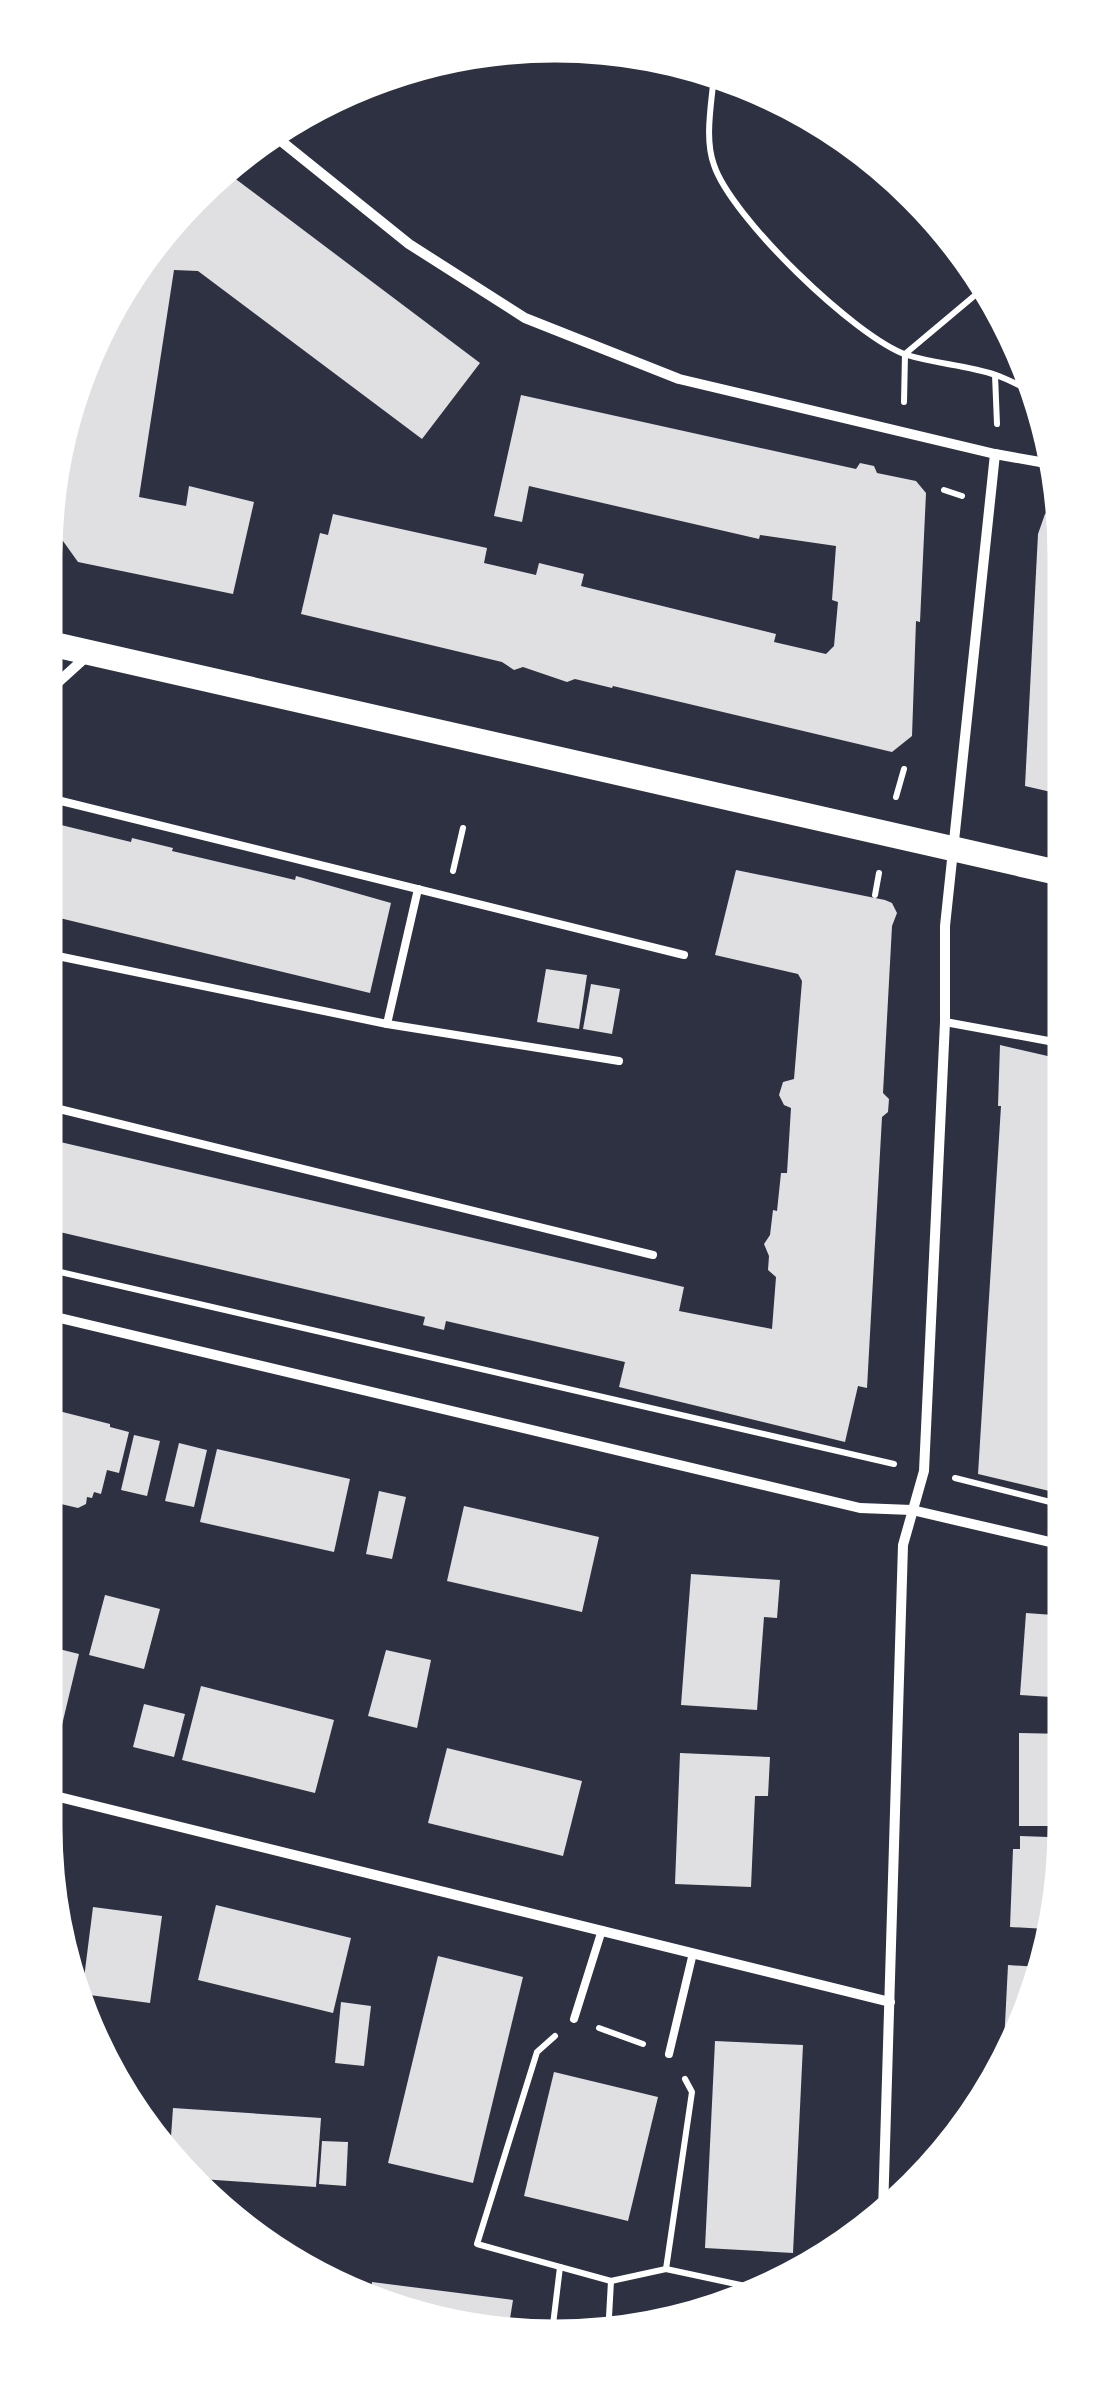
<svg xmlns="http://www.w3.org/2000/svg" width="1110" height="2382" font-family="Inter,sans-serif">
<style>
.building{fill:#e0e0e3}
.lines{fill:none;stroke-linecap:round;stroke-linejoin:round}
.path{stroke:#fff;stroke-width:6}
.service{stroke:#fff;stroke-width:8}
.minor{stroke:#fff;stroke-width:10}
.primary{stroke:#fff;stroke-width:25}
.rim{fill:none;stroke:#fff;stroke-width:5}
</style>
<rect width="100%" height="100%" fill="#2d3142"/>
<!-- building -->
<g class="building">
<path d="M225,171L480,363L422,439L198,271L174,270L139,497L186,506L189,486L254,502L233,594L78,562L58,534L84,355L192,193Z"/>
<path d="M521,395L856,469L860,463L874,466L877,473L916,481L926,493L920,622L916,621L912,736L892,752L613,686L612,688L575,679L567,682L523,667L514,670L502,662L301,614L320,533L328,535L333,514L487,548L484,563L536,575L539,563L584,574L581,586L776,634L774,642L826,654L834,646L838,602L832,600L836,546L760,535L759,539L529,486L522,522L494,516Z"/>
<path d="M1057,508L1063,509L1064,795L1025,786L1038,534L1045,514Z"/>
<path d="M61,825L131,842L132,838L173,848L172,851L295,880L296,876L391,903L370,993L43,914Z"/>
<path d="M736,870L885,900L892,903L897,913L892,926L883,1093L889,1099L888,1112L882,1117L867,1388L858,1386L845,1442L619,1387L625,1362L446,1321L444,1330L423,1325L425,1317L51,1230L43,1258V1138L684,1287L679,1311L772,1329L776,1277L768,1270L769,1256L764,1244L770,1235L773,1210L777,1211L781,1173H787L791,1108L784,1105L779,1095L783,1082L794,1079L802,981L798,974L715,955Z"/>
<path d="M546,969L587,975L579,1029L537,1022Z"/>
<path d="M591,984L620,989L612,1034L583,1029Z"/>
<path d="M1000,1045L1065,1060L1066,1495L978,1474L1001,1106H998Z"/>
<path d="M43,1407L110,1424V1427L129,1432L119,1473L107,1470L101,1494L94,1492L92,1498L87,1497L86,1504L78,1508L61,1504L54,1496L56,1489L43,1486Z"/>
<path d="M134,1435L160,1441L147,1496L121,1490Z"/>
<path d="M179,1443L207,1450L194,1507L165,1501Z"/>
<path d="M217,1449L350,1479L334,1552L200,1522Z"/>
<path d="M379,1491L406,1497L392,1559L366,1554Z"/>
<path d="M464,1506L599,1537L582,1612L447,1581Z"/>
<path d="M691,1574L780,1580L777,1618L764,1617L757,1710L681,1705Z"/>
<path d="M105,1595L160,1609L144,1669L89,1655Z"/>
<path d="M1026,1613L1067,1616V1698L1020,1695Z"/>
<path d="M43,1645L79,1654L61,1729L43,1725Z"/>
<path d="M386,1650L431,1660L417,1728L368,1716Z"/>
<path d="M201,1686L334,1720L315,1793L182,1760Z"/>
<path d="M144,1704L185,1714L174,1757L133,1747Z"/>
<path d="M1019,1733L1067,1734V1815L1048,1814V1826H1019Z"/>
<path d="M447,1748L582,1781L563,1856L428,1823Z"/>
<path d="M680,1753L770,1757L768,1796H755L751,1887L675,1884Z"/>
<path d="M1020,1836L1048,1837V1850L1063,1851L1047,1929L1010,1927L1013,1849H1020Z"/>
<path d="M216,1905L351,1938L333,2013L198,1980Z"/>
<path d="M93,1907L162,1916L150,2003L82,1994Z"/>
<path d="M438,1956L523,1977L473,2183L388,2163Z"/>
<path d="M1008,1965L1040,1967L1029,2023L1015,2044H1004Z"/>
<path d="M341,2002L371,2006L364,2066L335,2063Z"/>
<path d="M715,2041L803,2045L793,2253L705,2248Z"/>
<path d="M554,2072L658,2097L628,2221L524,2196Z"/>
<path d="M173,2108L321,2118L316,2187L186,2178L169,2165Z"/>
<path d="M322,2141L348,2142L346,2186L319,2184Z"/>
<path d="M372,2282L513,2300L508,2331L456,2330L370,2298Z"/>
</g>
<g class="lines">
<!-- path -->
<g class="path">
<path d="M714,74C712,102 704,138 714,165C731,217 855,337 907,355C936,364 967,365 996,375C1010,380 1024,388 1038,394"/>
<path d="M995,375L997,424"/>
<path d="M904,402L905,354L986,286"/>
<path d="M944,490L962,496"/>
<path d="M896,797L904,769"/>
<path d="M453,871L463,828"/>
<path d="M875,895L879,873"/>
<path d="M43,1268L894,1464"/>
<path d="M955,1478L1066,1506"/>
<path d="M599,2028L643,2044"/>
<path d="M555,2036L537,2052L477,2244L611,2281L666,2269L759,2289"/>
<path d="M666,2269L692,2092L685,2079"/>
<path d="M552,2333L560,2267"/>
<path d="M608,2335L611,2281"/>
</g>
<!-- service -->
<g class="service">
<path d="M43,801L57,800L684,955"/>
<path d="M43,953L387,1024L619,1061"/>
<path d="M945,1022L1065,1044"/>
<path d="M387,1024L418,889"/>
<path d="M43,1105L653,1255"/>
<path d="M574,2019L602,1930"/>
<path d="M669,2054L693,1953"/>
</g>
<!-- minor -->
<g class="minor">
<path d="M276,137L409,244L525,318L679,379L995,454L1057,465"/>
<path d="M43,696L86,657"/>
<path d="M43,1314L860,1508L912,1510L1067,1546"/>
<path d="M43,1793L890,2002"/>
<path d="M883,2212L903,1545L924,1471L945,1022V926L995,454"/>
<path d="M319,2279L327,2280"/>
</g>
<!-- primary -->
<path class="primary" d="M43,642L1064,874"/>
</g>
<!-- crop -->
<path d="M0 0H1110V2382H0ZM555 60H555A495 495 0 0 1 1050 555V1827A495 495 0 0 1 555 2322H555A495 495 0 0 1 60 1827V555A495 495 0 0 1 555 60Z" fill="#fff" fill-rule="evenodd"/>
<path class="rim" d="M555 60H555A495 495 0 0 1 1050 555V1827A495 495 0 0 1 555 2322H555A495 495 0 0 1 60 1827V555A495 495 0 0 1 555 60Z"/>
</svg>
